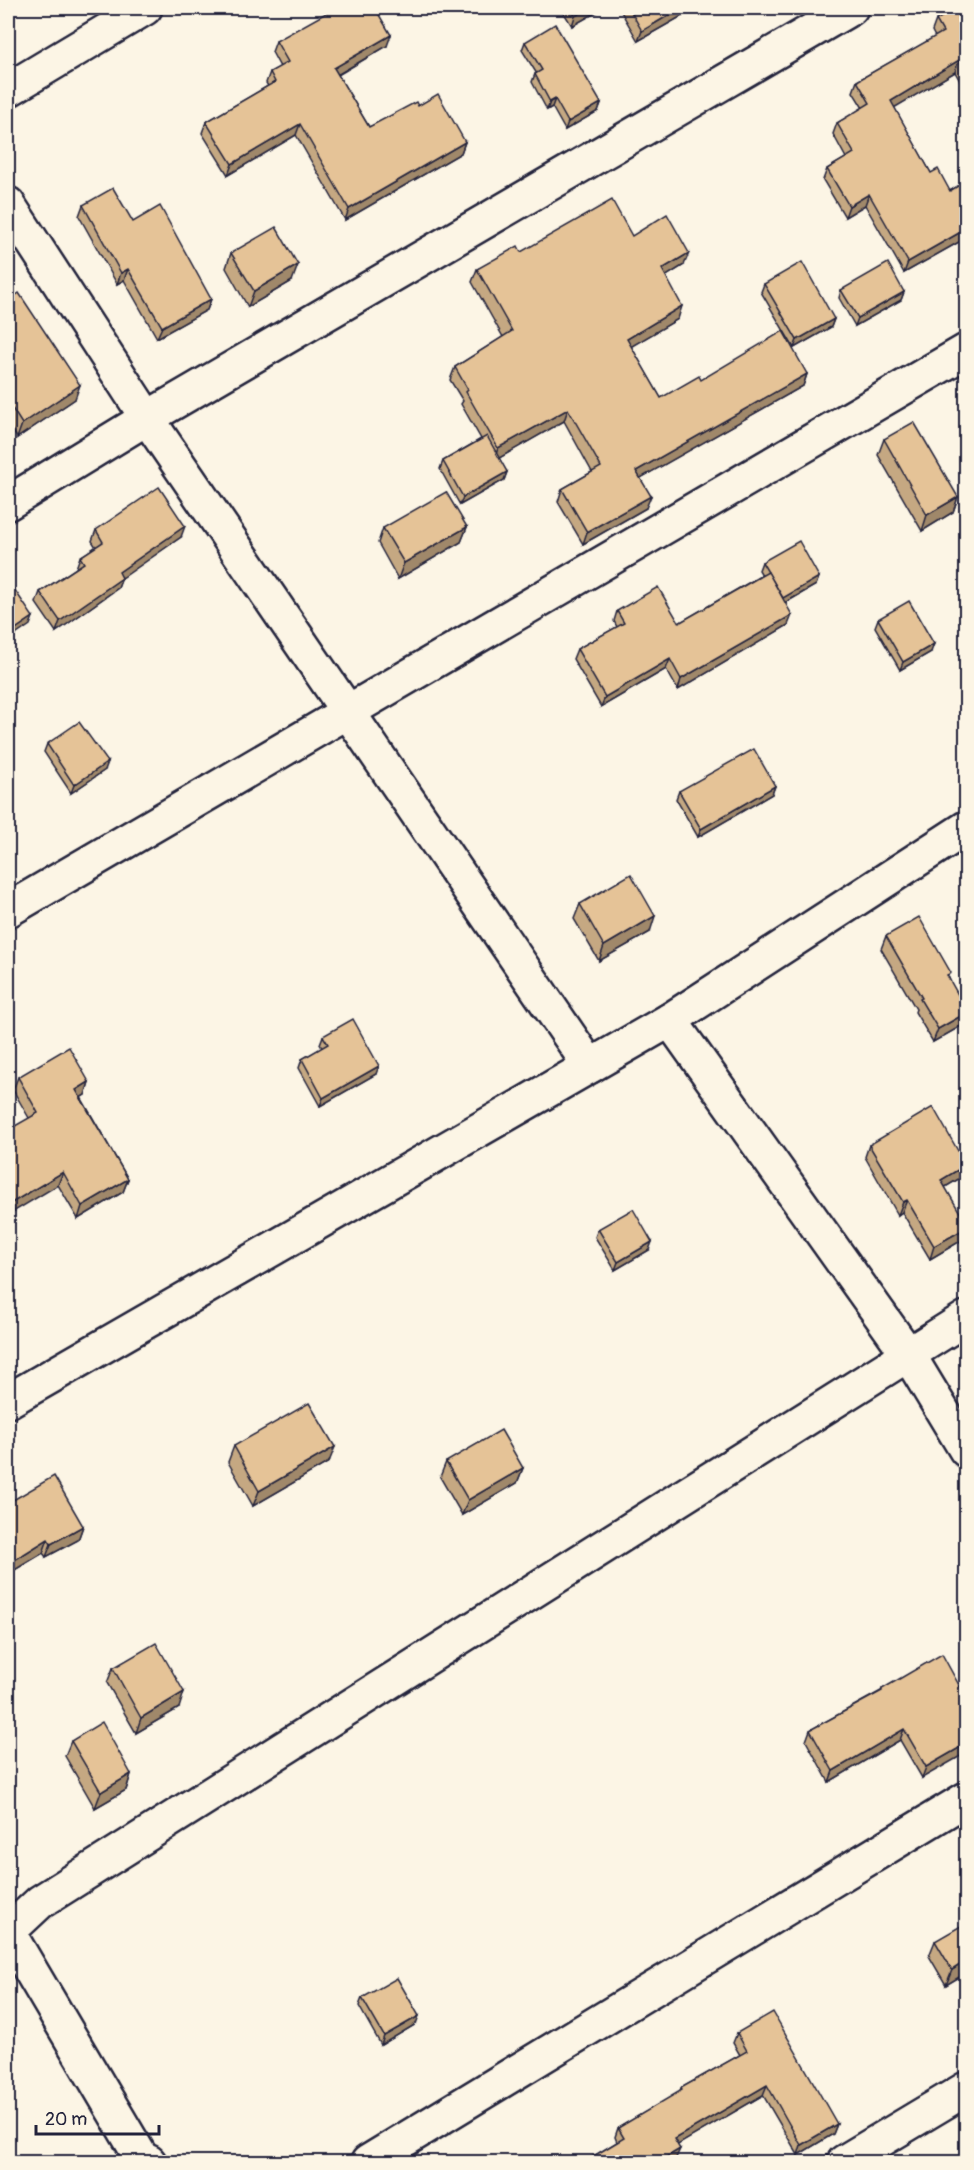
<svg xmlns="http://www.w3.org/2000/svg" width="974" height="2170" font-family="Pangolin,sans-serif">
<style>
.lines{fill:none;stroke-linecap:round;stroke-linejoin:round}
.minor-casing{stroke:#22223b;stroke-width:38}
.minor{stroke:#fcf5e5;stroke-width:33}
.wall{fill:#c5a882;stroke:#22223b;stroke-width:1.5}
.shaded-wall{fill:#a0886a;stroke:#22223b;stroke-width:1.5}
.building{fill:#e5c397;stroke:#22223b;stroke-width:1.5}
</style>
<rect width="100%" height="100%" fill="#fcf5e5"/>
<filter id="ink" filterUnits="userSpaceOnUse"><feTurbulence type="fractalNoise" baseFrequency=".0167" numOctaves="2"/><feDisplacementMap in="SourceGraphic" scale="12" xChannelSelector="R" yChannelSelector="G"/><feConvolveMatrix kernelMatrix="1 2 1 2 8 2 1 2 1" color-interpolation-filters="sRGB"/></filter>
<g filter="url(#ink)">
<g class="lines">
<defs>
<g id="minor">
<path d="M8,90L145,8"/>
<path d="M8,204L147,418L590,1066"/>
<path d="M8,503L147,418L851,8"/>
<path d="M8,910L966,351"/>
<path d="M670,1020L908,1354L966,1450"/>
<path d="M8,1401L670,1020L966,828"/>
<path d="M149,2162L142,2159L8,1932L40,1902L966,1318"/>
<path d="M368,2162L966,1799"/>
<path d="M844,2162L966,2089"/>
</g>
</defs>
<!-- minor casing -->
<use href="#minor" class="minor-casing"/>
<!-- minor -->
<use href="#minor" class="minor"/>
</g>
<!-- wall -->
<g class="wall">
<path d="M375,8L387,46L338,75L369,127L418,106L465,142L461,153L345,220L296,135L228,175L202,133L206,122L268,86L266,83L270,72L280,67L272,52L276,41Z"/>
<path d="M561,8H604L572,26Z"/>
<path d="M619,8H696L638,41Z"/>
<path d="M966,8V92L955,72L894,107L931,173L950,191L966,181V238L904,273L865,205L845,217L823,180L827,169L846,158L833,134L837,123L863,108L853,92L857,81L935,37L932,31L936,20Z"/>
<path d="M525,42L601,103L598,111L565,130L552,107L547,110L532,82L535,74H537L522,50Z"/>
<path d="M83,205L133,222L211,299L207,310L157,338L124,280L117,284L79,216Z"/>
<path d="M632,236L684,265L666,276L678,319L631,346L661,398L701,380L807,374L803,386L640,478L646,508L583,544L558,502L562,489L592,472L564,421L499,458L507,472L504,480L460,505L440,469L443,461L481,439L461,404L463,401L450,380L455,367L503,337L472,282L477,269L521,252Z"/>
<path d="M231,253L292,281L248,307L226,268Z"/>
<path d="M764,284L834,319L831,327L794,348L761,292Z"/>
<path d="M841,290L904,292L901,300L855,326L839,298Z"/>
<path d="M8,301L75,399L17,438L8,423Z"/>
<path d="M884,439L958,497L953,512L922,531L878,455Z"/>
<path d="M467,527L461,542L398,579L378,543L383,528Z"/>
<path d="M96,530L181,537L122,577L118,588L56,632L36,603L40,592L76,568L80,557L96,547L92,541Z"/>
<path d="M762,562L819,577L816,585L785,603L788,625L678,690L666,669L601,707L573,659L577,649L617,627L614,621L617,611L679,623L762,575L759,570Z"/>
<path d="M878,619L931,652L900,670L875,627Z"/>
<path d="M47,744L105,770L71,793L44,752Z"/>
<path d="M775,786L772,794L698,837L676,799L679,791Z"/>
<path d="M580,904L650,932L599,961L574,919Z"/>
<path d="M886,936L949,978L963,1025L933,1042L915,1012L916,1009L881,949Z"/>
<path d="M323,1036L376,1074L320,1106L299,1068L302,1059L322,1048L320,1044Z"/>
<path d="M18,1077L89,1082L85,1095L81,1097L128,1179L123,1192L78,1219L58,1185L29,1118L13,1090Z"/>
<path d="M869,1145L962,1177L945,1187L964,1239L930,1259L902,1212L898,1215L865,1157Z"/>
<path d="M598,1229L649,1250L615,1270L595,1237Z"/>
<path d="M234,1446L329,1462L253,1506L228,1462Z"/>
<path d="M446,1462L523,1468L517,1483L462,1515L440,1477Z"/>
<path d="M8,1503L83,1526L78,1540L46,1557L43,1553L8,1574Z"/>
<path d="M113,1668L179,1708L136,1733L107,1683Z"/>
<path d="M882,1689L966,1698L922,1778L900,1740L829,1782L806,1741L810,1730L881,1691Z"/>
<path d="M71,1741L131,1774L126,1790L95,1808L65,1756Z"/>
<path d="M935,1941L966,1973L946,1985L929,1956Z"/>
<path d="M362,1998L416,2024L381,2045L359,2006Z"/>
<path d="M737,2033L837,2124L833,2134L798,2155L763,2095L677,2145L676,2158L669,2163H582L617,2142L615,2137L618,2128L680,2092L681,2088L740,2055L733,2043Z"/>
</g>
<!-- shaded-wall -->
<g class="shaded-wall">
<path d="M590,8H604L572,26L575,16Z"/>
<path d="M681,8H696L638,41L642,31Z"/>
<path d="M391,35L387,46L330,79L334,68Z"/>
<path d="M959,60L955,72L887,112L891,101Z"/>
<path d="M555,99L552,107L547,110L550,102Z"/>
<path d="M601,103L598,111L565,130L568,122Z"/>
<path d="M300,124L296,135L228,175L232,164Z"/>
<path d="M465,142L461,153L345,220L349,209Z"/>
<path d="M869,194L865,205L845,217L849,206Z"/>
<path d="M966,229V238L904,273L908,262Z"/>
<path d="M689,253L684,265L657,282L662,269Z"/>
<path d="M298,265L292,281L248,307L254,291Z"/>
<path d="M128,269L124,280L117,284L121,273Z"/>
<path d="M904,292L901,300L855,326L858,318Z"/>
<path d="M211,299L207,310L157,338L162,327Z"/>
<path d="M682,306L678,319L622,352L627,339Z"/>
<path d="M834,319L831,327L794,348L797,340Z"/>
<path d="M807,374L803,386L632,483L636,471Z"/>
<path d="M80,385L75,399L17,438L22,424Z"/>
<path d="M568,409L564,421L494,461L498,448Z"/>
<path d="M507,472L504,480L460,505L463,497Z"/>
<path d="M651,496L646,508L583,544L587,532Z"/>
<path d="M958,497L953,512L922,531L927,515Z"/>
<path d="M185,526L181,537L115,583L119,572Z"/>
<path d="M467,527L461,542L398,579L404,563Z"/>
<path d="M819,577L816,585L779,606L782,598Z"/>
<path d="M122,578L118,588L56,632L60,621Z"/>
<path d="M792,615L788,625L678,690L681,679Z"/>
<path d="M33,617L30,625L8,640V634Z"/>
<path d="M934,644L931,652L900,670L903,662Z"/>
<path d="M670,659L666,669L601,707L605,697Z"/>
<path d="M108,762L105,770L71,793L74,785Z"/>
<path d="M775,786L772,794L698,837L701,829Z"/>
<path d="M655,916L650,932L599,961L604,946Z"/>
<path d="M966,1013V1016L963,1025L933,1042L938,1029Z"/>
<path d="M379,1066L376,1074L320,1106L323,1098Z"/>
<path d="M89,1082L85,1095L72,1103L76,1090Z"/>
<path d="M966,1165L962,1177L937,1192L941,1180Z"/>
<path d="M63,1172L58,1185L8,1215V1205Z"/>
<path d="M128,1179L123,1192L78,1219L82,1206Z"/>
<path d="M907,1200L902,1212L898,1215L903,1202Z"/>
<path d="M966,1228V1232L964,1239L930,1259L934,1246Z"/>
<path d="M652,1242L649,1250L615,1270L618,1262Z"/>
<path d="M335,1447L329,1462L253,1506L259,1491Z"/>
<path d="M523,1468L517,1483L462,1515L468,1500Z"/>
<path d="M83,1526L78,1540L46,1557L51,1544Z"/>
<path d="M48,1539L43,1553L8,1574V1564Z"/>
<path d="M184,1692L179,1708L136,1733L141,1718Z"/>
<path d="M904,1729L900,1740L829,1782L833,1771Z"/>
<path d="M966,1744V1753L922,1778L926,1767Z"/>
<path d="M131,1774L126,1790L95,1808L101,1792Z"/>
<path d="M966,1961V1973L946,1985L952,1970Z"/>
<path d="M419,2016L416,2024L381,2045L384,2036Z"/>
<path d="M767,2085L763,2095L671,2149L674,2139Z"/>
<path d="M837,2124L833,2134L798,2155L801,2145Z"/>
<path d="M680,2149L676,2158L669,2163H656Z"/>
</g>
<!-- building -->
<g class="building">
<path d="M335,8H375L391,35L334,68L369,127L416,102L418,106L438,94L465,142L349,209L300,124L232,164L206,122L275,82L270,72L288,62L276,41Z"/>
<path d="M571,8H590L575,16Z"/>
<path d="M629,8H681L642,31Z"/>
<path d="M957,8H966V73L959,60L891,101L931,173L938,169L950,191L966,181V229L908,262L869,194L849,206L827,169L854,153L837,123L870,103L857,81L943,32L936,20Z"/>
<path d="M555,24L601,103L568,122L555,99L550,102L535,74L542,70L525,42Z"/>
<path d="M113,188L133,222L160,206L211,299L162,327L128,269L121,273L83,205Z"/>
<path d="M612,200L632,236L667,214L689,253L662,269L682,306L627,339L661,398L699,376L701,380L783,331L807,374L636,471L651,496L587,532L562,489L601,467L568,409L498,448L466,392L468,390L455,367L512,331L477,269L518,246L521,252Z"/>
<path d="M276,227L298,265L254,291L231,253Z"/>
<path d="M802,262L834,319L797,340L764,284Z"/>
<path d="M888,263L904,292L858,318L841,290Z"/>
<path d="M19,293L80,385L22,424L8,402V301Z"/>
<path d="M914,422L958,497L927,515L884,439Z"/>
<path d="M487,436L507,472L463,497L443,461Z"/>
<path d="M159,487L185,526L119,572L122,578L60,621L40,592L84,563L80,557L103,542L96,530Z"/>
<path d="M446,492L467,527L404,563L383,528Z"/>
<path d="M799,541L819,577L783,598L762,562Z"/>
<path d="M768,572L792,615L681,679L670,659L605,697L577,649L624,623L617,611L658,587L679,623Z"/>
<path d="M8,580L33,617L8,634Z"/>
<path d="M909,601L934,644L903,662L878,619Z"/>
<path d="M79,722L108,762L74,785L47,744Z"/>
<path d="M754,749L775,786L701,829L679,791Z"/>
<path d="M631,874L655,916L604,946L580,904Z"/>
<path d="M919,917L951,973L947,975L966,1009V1013L938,1029L920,999L922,998L886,936Z"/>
<path d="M353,1019L379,1066L323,1098L302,1059L328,1044L323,1036Z"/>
<path d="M69,1047L89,1082L76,1090L128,1179L82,1206L63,1172L8,1205V1130L38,1113L18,1077Z"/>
<path d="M933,1107L966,1165L941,1180L966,1223V1228L934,1246L907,1200L903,1202L869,1145Z"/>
<path d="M633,1209L652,1242L618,1262L598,1229Z"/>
<path d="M309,1403L335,1447L259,1491L234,1446Z"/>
<path d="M501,1430L523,1468L468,1500L446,1462Z"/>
<path d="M54,1476L83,1526L51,1544L48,1539L8,1564V1503Z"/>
<path d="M156,1643L184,1692L141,1718L113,1668Z"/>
<path d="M942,1654L966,1698V1744L926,1767L904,1729L833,1771L810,1730L882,1691V1689Z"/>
<path d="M102,1722L131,1774L101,1792L71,1741Z"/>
<path d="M966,1923V1961L952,1970L935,1941Z"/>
<path d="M397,1978L419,2016L384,2036L362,1998Z"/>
<path d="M773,2012L837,2124L801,2145L767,2085L674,2139L680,2149L656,2163H582L624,2138L618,2128L682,2090L681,2088L747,2051L737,2033Z"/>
</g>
</g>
<!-- margin -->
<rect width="974" height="2170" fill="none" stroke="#fcf5e5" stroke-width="30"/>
<rect x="15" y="15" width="944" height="2140" fill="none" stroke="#22223b" stroke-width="2" filter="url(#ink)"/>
<!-- scale -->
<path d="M36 2125v9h123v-9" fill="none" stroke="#22223b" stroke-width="3"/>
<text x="45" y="2125" font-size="18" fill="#22223b" stroke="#fcf5e5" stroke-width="4.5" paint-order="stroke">20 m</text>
</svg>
